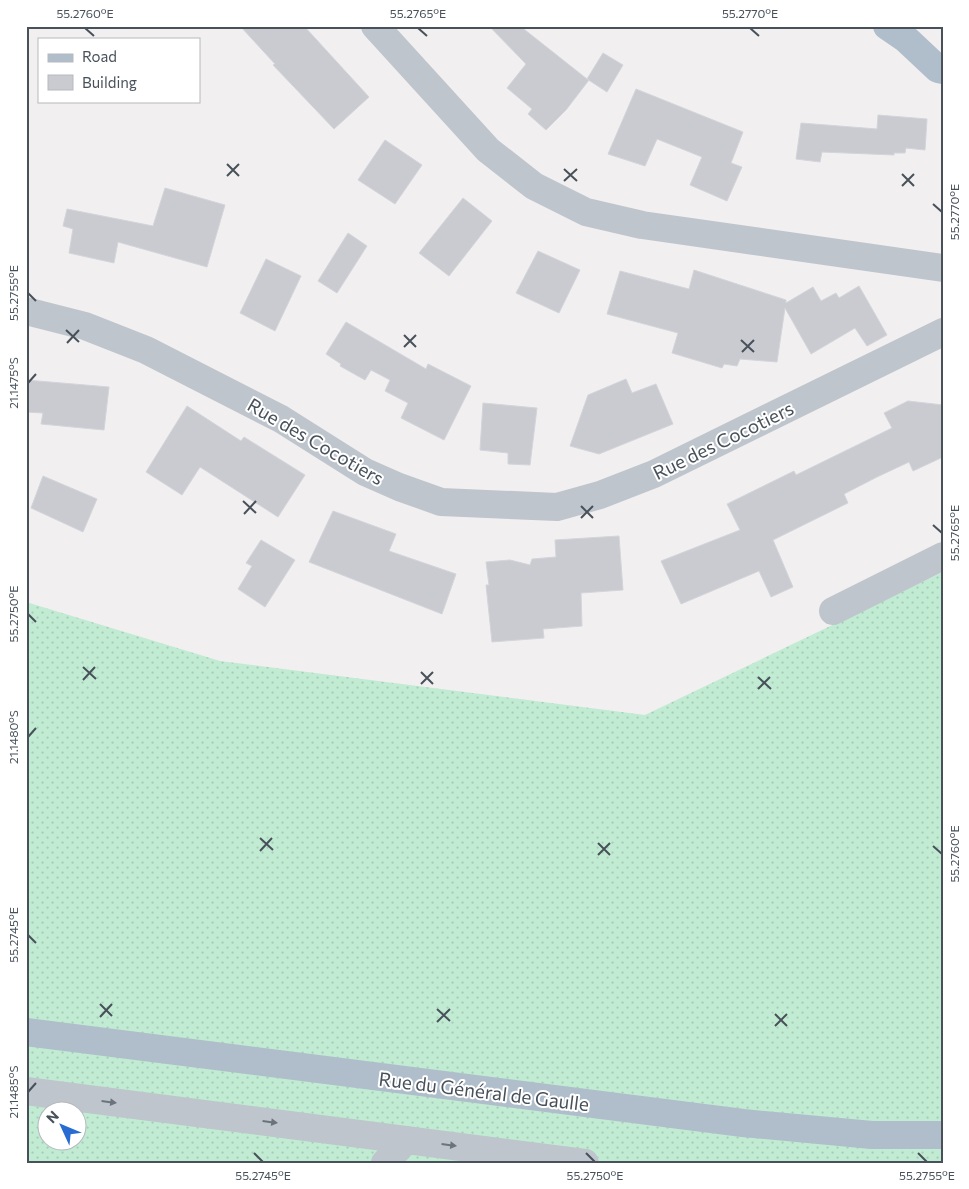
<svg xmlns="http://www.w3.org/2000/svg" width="969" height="1189" font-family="Commissioner,sans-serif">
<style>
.grass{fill:url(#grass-dots);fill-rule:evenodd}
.building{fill:#c9cbd1;stroke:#d3d5da}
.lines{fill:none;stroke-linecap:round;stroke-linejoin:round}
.minor{stroke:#bec5cc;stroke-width:28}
.major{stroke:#b0bdcb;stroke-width:28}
.oneway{fill:#6b747c}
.ticks{fill:none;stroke:#48515a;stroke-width:2}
.labels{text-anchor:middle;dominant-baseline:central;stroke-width:4;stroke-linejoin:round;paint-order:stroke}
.street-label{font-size:19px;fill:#48515a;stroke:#fff}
.neatline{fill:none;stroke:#48515a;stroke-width:2}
.ticks-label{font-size:12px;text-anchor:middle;fill:#48515a}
</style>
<defs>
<pattern id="grass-dots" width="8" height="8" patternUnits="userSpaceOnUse" patternTransform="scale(1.25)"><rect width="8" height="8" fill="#c1ebd2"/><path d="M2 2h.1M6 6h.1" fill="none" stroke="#a7cbb7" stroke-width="1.8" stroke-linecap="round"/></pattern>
</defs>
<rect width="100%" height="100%" fill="#f1efef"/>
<!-- grass -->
<path class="grass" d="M943,572V1163H26V602L220,661L645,715ZM48,1112H78V1142H48Z"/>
<!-- building -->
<g class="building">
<path d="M240,26H304L369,97L334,129L273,65L275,64Z"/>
<path d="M489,26H520L587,79L603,53L623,65L607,92L587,79L589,80L566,110L546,130L528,114L532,109L507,88L526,64Z"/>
<path d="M636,89L743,132L731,163L742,167L727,201L690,185L702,157L657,139L645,166L608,154Z"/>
<path d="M878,115L927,119L925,150L906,148L905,153H894V155L822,152L820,162L796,159L801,123L877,129Z"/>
<path d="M385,140L422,165L395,204L358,180Z"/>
<path d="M165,188L225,205L207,267L118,242L114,263L69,253L73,229L63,226L67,209L153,226Z"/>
<path d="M463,198L492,221L449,276L419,253Z"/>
<path d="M348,233L367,246L337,293L318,281Z"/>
<path d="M538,251L580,270L559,313L516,293Z"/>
<path d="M266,259L301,276L275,331L240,313Z"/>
<path d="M694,270L786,300V303L813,287L821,301L836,293L839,298L859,286L887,335L867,346L855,328L811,354L785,308L777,362L740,359L737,366L724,364L722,368L672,353L678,333L607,314L620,271L689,289Z"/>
<path d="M346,322L426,369L428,364L471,386L444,440L401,418L408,403L385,391L390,380L371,370L365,380L340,366L341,364L326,354Z"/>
<path d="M626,379L632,393L656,384L673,424L599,454L570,446L588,395Z"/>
<path d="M26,380L109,387L104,430L41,424L43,413L26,412Z"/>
<path d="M908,401L943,405V457L913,471L909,462L877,477L844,494L848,503L773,540L793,587L771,597L759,571L681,604L661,561L740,530L727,504L794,471L796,475L892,428L884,413Z"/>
<path d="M483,403L537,408L530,465L508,464V453L480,450Z"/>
<path d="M187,406L241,441L244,437L305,475L278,517L200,467L182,495L146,472Z"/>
<path d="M43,476L97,499L83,532L31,508Z"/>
<path d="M333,511L396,534L389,551L456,574L442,614L309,562Z"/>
<path d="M619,536L623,590L581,593L582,626L543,629L544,638L492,642L486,585H489L486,562L510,560L530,565L532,559L556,557L555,540Z"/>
<path d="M261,540L295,560L265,607L238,589L252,566L246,563Z"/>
</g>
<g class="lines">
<!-- minor -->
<g class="minor">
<path d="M375,26L488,150L534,186L586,212L642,225L943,268"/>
<path d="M26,311L85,326L146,350L281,419L365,472L399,487L441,502L557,507L600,495L654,474L943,332"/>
<path d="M833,611L943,556"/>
<path d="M26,1091L585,1163"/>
<path d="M385,1163L406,1140"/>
</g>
<!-- major -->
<g class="major">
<path d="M887,26L906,39L938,69L943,70"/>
<path d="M26,1032L743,1123L872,1135H943"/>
</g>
</g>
<!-- one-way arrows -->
<defs><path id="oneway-solid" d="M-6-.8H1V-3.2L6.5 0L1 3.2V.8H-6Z" transform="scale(1.25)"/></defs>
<g class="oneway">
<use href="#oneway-solid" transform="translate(109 1102) rotate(7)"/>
<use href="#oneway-solid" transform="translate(270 1122) rotate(7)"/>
<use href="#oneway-solid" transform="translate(449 1145) rotate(7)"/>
</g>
<!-- ticks -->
<path class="ticks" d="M85,28L94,36M418,28L427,36M750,28L759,36M227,164L239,176M564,169L577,181M902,174L914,186M227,176L239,164M564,181L577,169M902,186L914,174M933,204L942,212M28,293L36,301M66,330L79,342M404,335L416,347M741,340L754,352M67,343L79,330M404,347L416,335M742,352L754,340M28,383L36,374M243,501L256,513M581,506L593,518M244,514L256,501M581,518L593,506M933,525L942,533M28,614L36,622M83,667L96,679M421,672L433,684M758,677L771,689M83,680L95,667M421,684L433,672M758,689L770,677M28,737L36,728M260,838L273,850M598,843L610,855M933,846L942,854M260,851L272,838M598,855L610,843M28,935L36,943M100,1004L112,1016M437,1009L450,1021M775,1014L787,1026M100,1017L112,1004M437,1022L450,1009M775,1026L787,1014M28,1092L36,1083M254,1153L263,1162M586,1153L595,1162M918,1153L927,1162"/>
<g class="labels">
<!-- street labels -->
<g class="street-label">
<text transform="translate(723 440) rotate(-26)">Rue des Cocotiers</text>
<text transform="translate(316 441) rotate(30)">Rue des Cocotiers</text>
<text transform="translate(484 1091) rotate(7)">Rue du Général de Gaulle</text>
</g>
</g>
<!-- border -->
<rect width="969" height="1189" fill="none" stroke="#ffffff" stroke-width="55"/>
<!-- legend -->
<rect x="38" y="38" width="162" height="65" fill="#ffffff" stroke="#b6b9bd"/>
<rect x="48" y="54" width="25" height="8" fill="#b0bdcb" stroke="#b6b9bd"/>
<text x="82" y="62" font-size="15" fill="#48515a">Road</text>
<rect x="48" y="75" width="25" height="15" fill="#c9cbd1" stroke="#b6b9bd"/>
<text x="82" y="88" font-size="15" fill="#48515a">Building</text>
<!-- north arrow -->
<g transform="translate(62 1126) rotate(314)"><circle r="24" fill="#ffffff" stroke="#b6b9bd"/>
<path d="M0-4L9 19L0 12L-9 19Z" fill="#286cd2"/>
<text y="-8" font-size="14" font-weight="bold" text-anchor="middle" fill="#48515a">N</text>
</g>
<rect x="28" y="28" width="914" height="1134" class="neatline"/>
<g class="ticks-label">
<text x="85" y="18">55.2760°E</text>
<text x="418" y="18">55.2765°E</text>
<text x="750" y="18">55.2770°E</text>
<text transform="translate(955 212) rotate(-90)" y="4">55.2770°E</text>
<text transform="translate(14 293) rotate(-90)" y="4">55.2755°E</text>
<text transform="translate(14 383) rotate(-90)" y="4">21.1475°S</text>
<text transform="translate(955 533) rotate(-90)" y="4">55.2765°E</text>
<text transform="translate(14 614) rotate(-90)" y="4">55.2750°E</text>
<text transform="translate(14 737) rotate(-90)" y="4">21.1480°S</text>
<text transform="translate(955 854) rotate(-90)" y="4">55.2760°E</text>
<text transform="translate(14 935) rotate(-90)" y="4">55.2745°E</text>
<text transform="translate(14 1092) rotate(-90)" y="4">21.1485°S</text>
<text x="263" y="1180">55.2745°E</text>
<text x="595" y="1180">55.2750°E</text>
<text x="927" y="1180">55.2755°E</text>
</g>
</svg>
